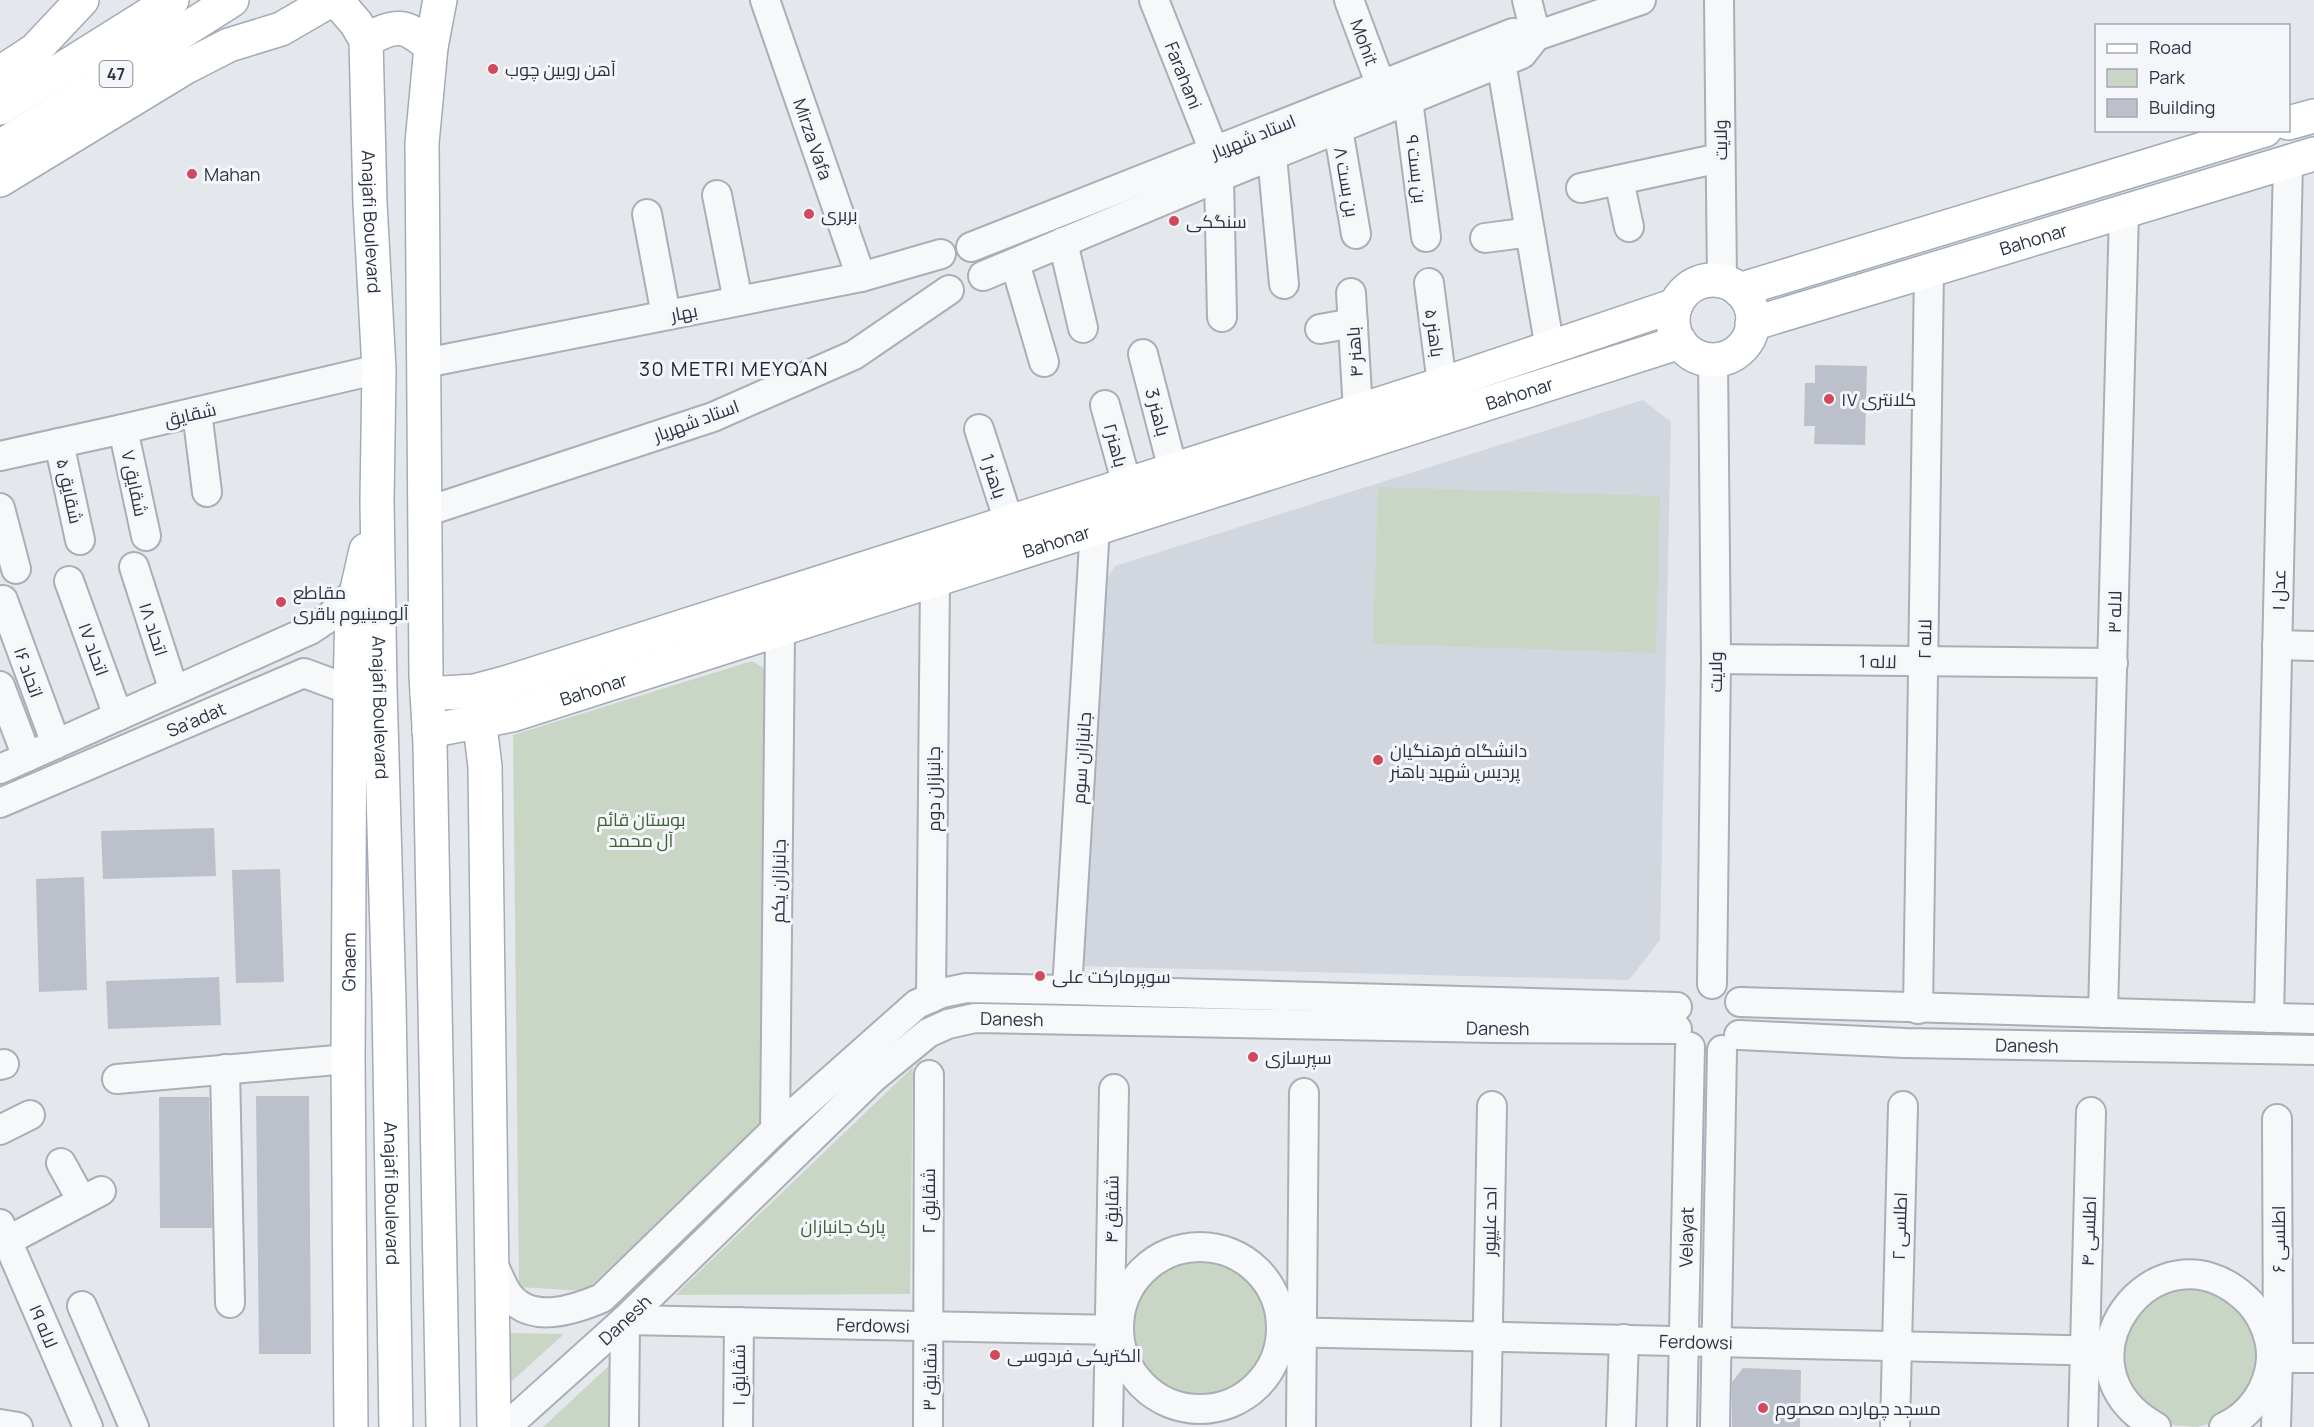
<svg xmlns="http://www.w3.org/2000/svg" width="2314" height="1427" font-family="Manrope,Cairo,sans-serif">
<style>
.built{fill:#d2d6de}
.green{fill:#c9d6c5}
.building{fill:#bbc0ca}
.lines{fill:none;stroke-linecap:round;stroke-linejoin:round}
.minor-casing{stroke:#a9aeb7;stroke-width:32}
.major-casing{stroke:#a3abb8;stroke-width:36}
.minor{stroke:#f7f8fa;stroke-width:28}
.major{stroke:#fff;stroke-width:33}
.poi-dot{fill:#d1495b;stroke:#f4f6f9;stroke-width:2}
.labels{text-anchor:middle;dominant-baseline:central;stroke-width:6;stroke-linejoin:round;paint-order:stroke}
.shield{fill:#f4f6f9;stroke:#676e7b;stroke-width:1.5}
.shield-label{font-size:16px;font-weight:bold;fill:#2b3445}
.street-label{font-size:18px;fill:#2b3445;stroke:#f4f6f9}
.poi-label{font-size:18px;fill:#2b3445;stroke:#f4f6f9;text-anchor:start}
.park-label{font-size:18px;fill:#3f6138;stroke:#f4f6f9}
.neighbourhood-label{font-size:20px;letter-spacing:1.5px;fill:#1d2536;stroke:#f4f6f9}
</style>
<rect width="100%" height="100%" fill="#e4e7ec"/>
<!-- built -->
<path class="built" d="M1643,400L1671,422L1660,940L1629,980L1078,966L1106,580L1115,566Z"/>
<!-- green -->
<g class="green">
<path d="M1378,487L1660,496L1656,653L1373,644Z"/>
<path d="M752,661L773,674L764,1126L585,1291L519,1287L513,735Z"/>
<path d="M913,1067L910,1294L675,1295Z"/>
<circle cx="1200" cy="1329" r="70"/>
<path d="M2194,1284L2237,1302L2260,1343L2253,1389L2219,1421L2197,1427L2173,1425L2151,1416L2122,1380L2121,1333L2149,1296Z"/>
<path d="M505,1333L564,1334L504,1388Z"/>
<path d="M612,1363L611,1427H543Z"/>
</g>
<!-- building -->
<g class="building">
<path d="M1815,365L1867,366L1865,445L1814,444L1815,426H1804L1805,383H1815Z"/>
<path d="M214,828L216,876L103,879L101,831Z"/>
<path d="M280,869L284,982L236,983L232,870Z"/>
<path d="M84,877L87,990L39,992L36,879Z"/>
<path d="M219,977L221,1025L108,1029L106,981Z"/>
<path d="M256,1096H309L311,1354H259Z"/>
<path d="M159,1097H209L212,1228H160Z"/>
<path d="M1743,1368L1801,1370L1800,1427H1732V1382Z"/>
</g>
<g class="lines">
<defs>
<g id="minor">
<path id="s1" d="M765,0L861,277"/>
<path id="s2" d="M1154,0L1214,151L1219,177L1222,317"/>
<path id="s3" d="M1349,0L1387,102"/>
<path d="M1527,0L1536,36"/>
<path d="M1719,0L1722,281"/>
<path d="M1501,62L1550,349"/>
<path d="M1408,100L1426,237"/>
<path d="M1338,129L1356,234"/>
<path d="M1272,156L1284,284"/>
<path d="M1619,180L1629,227"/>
<path d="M1581,188L1720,158"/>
<path d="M717,195L738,301"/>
<path d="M647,214L666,315"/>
<path d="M1485,238L1530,232"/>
<path d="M1063,242L1083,328"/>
<path d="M971,247L1513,33L1536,36L1641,0"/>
<path d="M1015,263L1044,362"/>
<path d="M983,276L1219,177L1522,54L1536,36"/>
<path d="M1429,283L1442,384"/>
<path d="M1351,293L1358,411"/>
<path d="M1320,329L1353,323"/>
<path d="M1143,354L1173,470"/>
<path d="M425,363L861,277L941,254"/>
<path d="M1105,405L1127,485"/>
<path d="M197,412L207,492"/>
<path d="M123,429L146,536"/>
<path d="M979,429L1009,522"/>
<path d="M59,443L80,540"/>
<path d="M0,456L123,429L379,369"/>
<path d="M0,508L16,569"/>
<path d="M425,512L713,417L854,355L949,290"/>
<path d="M134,567L174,691"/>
<path d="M69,581L118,716"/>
<path d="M3,600L56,744"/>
<path d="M2277,645L2314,646"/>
<path d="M1716,659L2113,663"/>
<path d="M0,686L27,757"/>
<path d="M0,769L310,630L328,618L356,591"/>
<path id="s4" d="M0,803L304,673L350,690L364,704"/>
<path d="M1712,984L1716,659L1713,359"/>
<path d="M1067,990L1095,527"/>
<path d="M931,998L935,581"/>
<path d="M1740,1002L2314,1019"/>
<path d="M1918,1009L1929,270"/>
<path d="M2103,1013L2124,211"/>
<path d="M2269,1018L2288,162"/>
<path id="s5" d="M1739,1035L1905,1043L2314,1050"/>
<path d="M0,1065L4,1064"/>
<path d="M225,1069L230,1303"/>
<path d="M117,1079L348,1059"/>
<path d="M0,1130L30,1115"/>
<path d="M775,1130L780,631"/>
<path d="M61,1163L82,1201"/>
<path d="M0,1224L88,1427"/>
<path d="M7,1241L101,1191"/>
<circle cx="1200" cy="1328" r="81"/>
<path d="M491,1260C497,1271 501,1284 508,1294C530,1325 574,1310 602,1298L775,1130L917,1004L942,993L966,988L1067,990L1677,1007"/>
<path d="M82,1306L134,1427"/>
<path id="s6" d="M625,1320L1119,1330"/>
<path id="s7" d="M1282,1332L2109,1351"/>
<path d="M2271,1358H2314"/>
<path d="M0,1424L18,1427"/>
<path id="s8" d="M506,1427L625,1320L873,1078L928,1033L948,1024L975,1018L1495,1028L1677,1029"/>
<path d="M624,1427L625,1320"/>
<path d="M738,1427L739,1322"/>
<path d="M928,1427L929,1075"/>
<path d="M1108,1427L1114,1089"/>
<path d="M1301,1427L1304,1093"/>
<path d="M1486,1427L1492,1106"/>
<path d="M1621,1427L1624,1339"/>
<path id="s9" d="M1682,1427L1690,1047"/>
<path d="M1715,1427L1722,1050"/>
<path d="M1895,1427L1903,1106"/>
<path d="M2083,1427L2091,1112"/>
<path d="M2156,1427C2045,1365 2156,1217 2245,1298C2261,1312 2272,1337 2271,1359C2269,1388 2251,1415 2224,1427"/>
<path d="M2276,1427L2278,1358L2277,1119"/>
</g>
<g id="major">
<path id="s10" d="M336,0L356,23L366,40L370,203L379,369L377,501L380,688L389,1001L396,1427"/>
<path d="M440,0L431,47L422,143L426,675L430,744L443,1427"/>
<path d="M366,40C396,24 405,23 431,47"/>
<path d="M0,73L35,50L82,0"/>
<path d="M0,108L172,0"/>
<path d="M2288,123L2314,116"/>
<path d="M0,147L232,0"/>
<path d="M0,180L186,67L229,45L281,29L331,0"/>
<circle cx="1713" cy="320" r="40"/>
<path d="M1739,290L2265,130"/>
<path id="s11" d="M1752,324L2314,154"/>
<path d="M427,694L475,691L505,683L1442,384L1676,305"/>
<path d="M477,700L485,767L494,1427"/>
<path id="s12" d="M429,731L512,715L1680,342"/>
<path id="s13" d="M351,1427L348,1059L350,690L352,612L366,550"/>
</g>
</defs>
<!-- minor casing -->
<use href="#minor" class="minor-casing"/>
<!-- major casing -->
<use href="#major" class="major-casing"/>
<!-- minor -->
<use href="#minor" class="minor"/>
<!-- major -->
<use href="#major" class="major"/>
</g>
<!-- markers -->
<g class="poi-dot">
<circle cx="493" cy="69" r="6"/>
<circle cx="192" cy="174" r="6"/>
<circle cx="809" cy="214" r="6"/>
<circle cx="1174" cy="221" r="6"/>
<circle cx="1829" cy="399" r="6"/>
<circle cx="281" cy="602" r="6"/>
<circle cx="1378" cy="760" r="6"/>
<circle cx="1040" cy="976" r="6"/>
<circle cx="1253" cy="1057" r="6"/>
<circle cx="995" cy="1355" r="6"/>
<circle cx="1763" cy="1408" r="6"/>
</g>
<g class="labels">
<!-- shield labels -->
<rect class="shield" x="99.5" y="61" width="33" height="26" rx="4.5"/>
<g class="shield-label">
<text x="116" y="74">47</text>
</g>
<!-- street labels -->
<g class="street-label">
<text stroke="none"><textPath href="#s3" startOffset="45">Mohit</textPath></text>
<text stroke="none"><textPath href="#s2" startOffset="81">Farahani</textPath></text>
<text transform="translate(1253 136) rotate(-22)">استاد شهریار</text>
<text stroke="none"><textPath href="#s1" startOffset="147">Mirza Vafa</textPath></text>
<text transform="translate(1720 140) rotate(-91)">ولایت</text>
<text transform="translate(1417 169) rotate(83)">بن بست ۹</text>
<text transform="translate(1347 182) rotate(80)">بن بست ۸</text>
<text stroke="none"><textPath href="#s10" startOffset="232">Anajafi Boulevard</textPath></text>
<text stroke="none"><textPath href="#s11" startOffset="294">Bahonar</textPath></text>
<text transform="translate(684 312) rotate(-11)">بهار</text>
<text transform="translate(1435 333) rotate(82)">باهنر ۵</text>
<text transform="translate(1354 352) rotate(-94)">باهنر ۴</text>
<text stroke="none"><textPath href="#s12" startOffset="1142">Bahonar</textPath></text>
<text transform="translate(1158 412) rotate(75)">باهنر 3</text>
<text transform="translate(190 414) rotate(-13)">شقایق</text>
<text transform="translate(696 420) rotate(-20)">استاد شهریار</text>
<text transform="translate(1116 445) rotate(75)">باهنر۲</text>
<text transform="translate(994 476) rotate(72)">باهنر 1</text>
<text transform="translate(135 483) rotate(78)">شقایق ۷</text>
<text transform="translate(70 491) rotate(78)">شقایق ۵</text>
<text stroke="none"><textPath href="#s12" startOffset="656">Bahonar</textPath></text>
<text transform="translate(2278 590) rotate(-89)">عدل ۱</text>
<text transform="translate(2114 612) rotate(-89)">لاله ۳</text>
<text transform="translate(154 629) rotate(72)">اتحاد ۱۸</text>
<text transform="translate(1924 639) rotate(-89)">لاله ۲</text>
<text transform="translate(94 649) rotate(70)">اتحاد ۱۷</text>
<text transform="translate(1878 661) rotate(1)">لاله 1</text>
<text transform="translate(29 672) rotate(70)">اتحاد ۱۶</text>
<text transform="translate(1715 672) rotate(-90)">ولایت</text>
<text stroke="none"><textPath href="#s12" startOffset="170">Bahonar</textPath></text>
<text stroke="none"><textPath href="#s10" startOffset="718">Anajafi Boulevard</textPath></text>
<text stroke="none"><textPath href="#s4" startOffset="213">Sa'adat</textPath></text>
<text transform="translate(1081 758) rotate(-86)">جانبازان سوم</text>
<text transform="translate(933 789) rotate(-90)">جانبازان دوم</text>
<text transform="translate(778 881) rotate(-89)">جانبازان یکم</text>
<text stroke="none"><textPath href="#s13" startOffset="465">Ghaem</textPath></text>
<text stroke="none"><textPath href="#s8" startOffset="664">Danesh</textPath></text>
<text stroke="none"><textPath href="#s8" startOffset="1150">Danesh</textPath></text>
<text stroke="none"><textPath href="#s5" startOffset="288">Danesh</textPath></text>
<text stroke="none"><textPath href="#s10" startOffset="1204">Anajafi Boulevard</textPath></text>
<text transform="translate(928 1201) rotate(-90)">شقایق ۲</text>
<text transform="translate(1111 1209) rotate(-89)">شقایق ۴</text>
<text transform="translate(1489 1221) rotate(-89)">احد علیپور</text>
<text transform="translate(1899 1226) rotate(-88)">اطلسی ۲</text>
<text transform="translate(2088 1231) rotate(-88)">اطلسی ۴</text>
<text stroke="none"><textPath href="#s9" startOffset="190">Velayat</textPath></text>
<text transform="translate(2278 1239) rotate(-90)">اطلسی ۶</text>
<text stroke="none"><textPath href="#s8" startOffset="160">Danesh</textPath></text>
<text stroke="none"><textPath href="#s6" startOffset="248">Ferdowsi</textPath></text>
<text transform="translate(44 1326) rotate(67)">لاله ۱۹</text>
<text stroke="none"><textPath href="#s7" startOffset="414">Ferdowsi</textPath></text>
<text transform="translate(738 1375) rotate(-90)">شقایق ۱</text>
<text transform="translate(929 1377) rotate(-89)">شقایق ۳</text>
</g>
<!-- poi labels -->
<g class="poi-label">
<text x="505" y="69">آهن روبین چوب</text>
<text x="204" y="174">Mahan</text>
<text x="821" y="214">بربری</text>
<text x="1186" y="221">سنگکی</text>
<text x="1841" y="399">کلانتری ۱۷</text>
<text x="293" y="592">مقاطع<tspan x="293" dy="21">آلومینیوم باقری</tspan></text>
<text x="1390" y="750">دانشگاه فرهنگیان<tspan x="1390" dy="21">پردیس شهید باهنر</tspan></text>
<text x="1052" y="976">سوپرمارکت علی</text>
<text x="1265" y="1057">سپرسازی</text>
<text x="1007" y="1355">الکتریکی فردوسی</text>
<text x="1775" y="1408">مسجد چهارده معصوم</text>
</g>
<!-- park labels -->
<g class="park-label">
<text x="641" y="819">بوستان قائم<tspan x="641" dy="21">آل محمد</tspan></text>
<text x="843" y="1226">پارک جانبازان</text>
</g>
<!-- neighbourhood labels -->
<g class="neighbourhood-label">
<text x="734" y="368">30 METRI MEYQAN</text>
</g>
</g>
<!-- legend -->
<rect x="2095" y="24" width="195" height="108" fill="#f4f6f9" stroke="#a4a8b1" stroke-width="1.5"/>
<rect x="2107" y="44" width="30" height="9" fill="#ffffff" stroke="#a4a8b1" stroke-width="1.5"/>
<text x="2149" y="54" font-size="18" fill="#2b3445">Road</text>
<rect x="2107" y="69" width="30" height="18" fill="#c9d6c5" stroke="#a4a8b1" stroke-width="1.5"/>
<text x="2149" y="84" font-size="18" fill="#2b3445">Park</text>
<rect x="2107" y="99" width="30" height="18" fill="#bbc0ca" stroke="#a4a8b1" stroke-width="1.5"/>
<text x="2149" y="114" font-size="18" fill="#2b3445">Building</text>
</svg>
